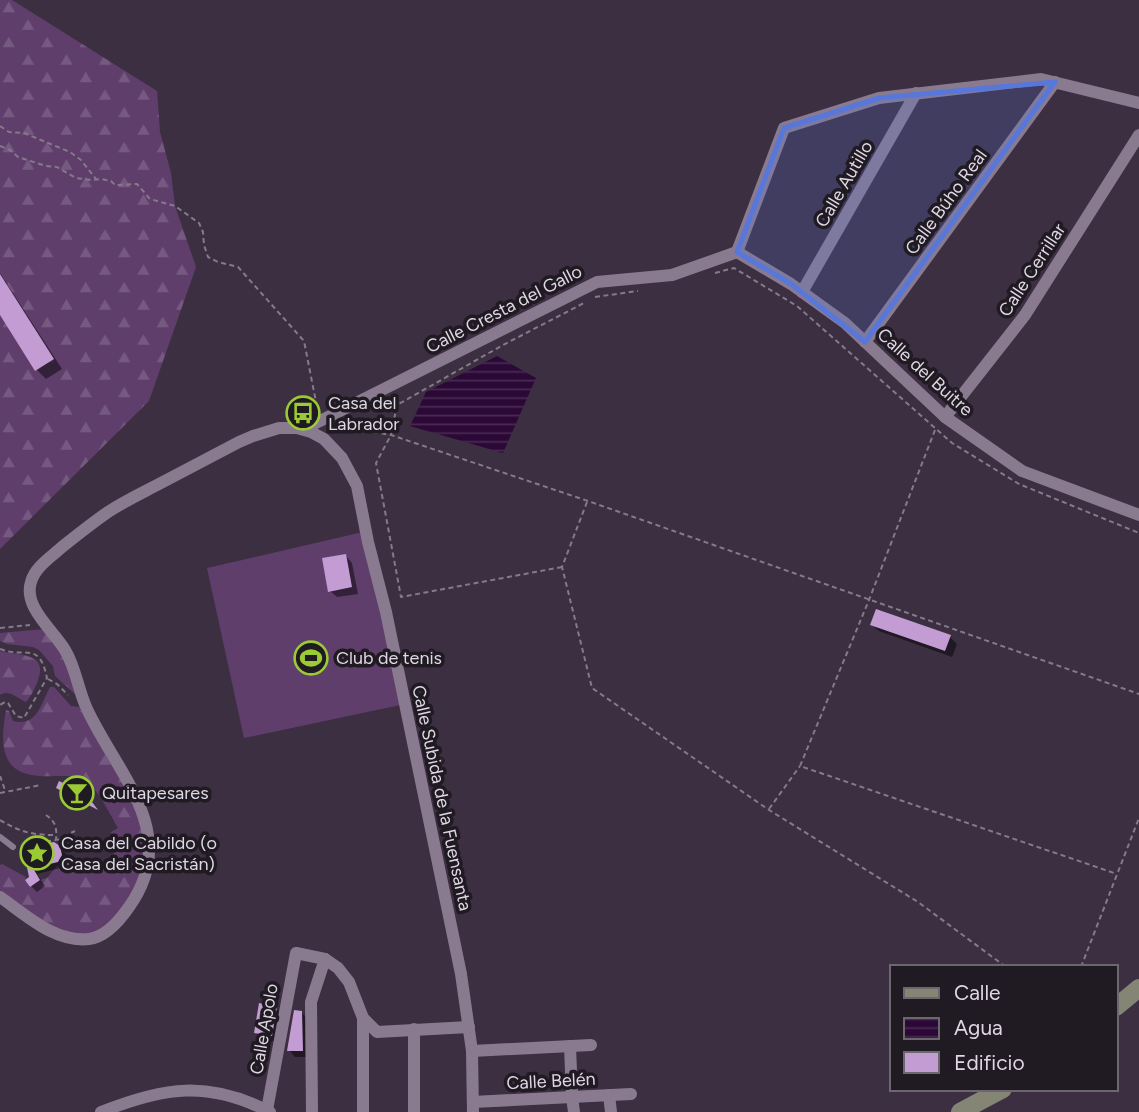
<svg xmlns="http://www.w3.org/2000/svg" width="1139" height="1112" font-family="Figtree,sans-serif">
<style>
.forest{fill:url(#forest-firs)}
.garden{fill:#5f3e6c}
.water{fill:url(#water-rules)}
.shadow{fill:#0007}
.building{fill:#c39cd3}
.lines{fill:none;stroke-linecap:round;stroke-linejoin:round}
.path{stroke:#847a89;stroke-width:2;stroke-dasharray:5 3.5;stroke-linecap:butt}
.lane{stroke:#897a90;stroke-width:6}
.street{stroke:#897a90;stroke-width:12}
.secondary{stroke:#848574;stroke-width:18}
.marked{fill:#5777db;fill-opacity:0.2;stroke:#5777db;stroke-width:5;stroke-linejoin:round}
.labels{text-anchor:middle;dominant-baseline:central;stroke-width:7;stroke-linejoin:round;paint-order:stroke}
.street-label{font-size:18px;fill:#dfd7e3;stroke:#201a22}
.poi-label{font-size:18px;fill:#dfd7e3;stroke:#201a22;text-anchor:start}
</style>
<defs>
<pattern id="forest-firs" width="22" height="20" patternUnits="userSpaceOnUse" patternTransform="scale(1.75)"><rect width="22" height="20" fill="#5f3e6c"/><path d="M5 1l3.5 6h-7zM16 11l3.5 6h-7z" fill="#765981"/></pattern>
<pattern id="water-rules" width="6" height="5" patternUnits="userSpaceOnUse" patternTransform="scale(1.75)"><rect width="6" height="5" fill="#2b0836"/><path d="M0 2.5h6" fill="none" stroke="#492b53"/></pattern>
</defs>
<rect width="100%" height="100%" fill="#3c2f42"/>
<!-- forest -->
<g class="forest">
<path d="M0,0H12L157,91L160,132L171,173L175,206L196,267L149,401L0,549Z"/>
<path d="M45,629L64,653L76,695L55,676L53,666L39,650L33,647L7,644L0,641V633Z"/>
<path d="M0,651C20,656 50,652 37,683C34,690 31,696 26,702C17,699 10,689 0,695Z"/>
<path d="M50,687H54L71,706L79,707L139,810L145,862L138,885L116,917L104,929L93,934L77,935L54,928L0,891V865L2,864L26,877L25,880L30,887L40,880L47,878L57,866L80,859L81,862L92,859L104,866C118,855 115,848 111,832L118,828C110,814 97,787 83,779C74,774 51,777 40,776C0,774 0,744 6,710L9,711L13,721C37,727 41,704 50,687Z"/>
</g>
<!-- garden -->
<path class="garden" d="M367,531L405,704L244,738L207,568Z"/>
<!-- water -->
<path class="water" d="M497,356L536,378L503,453L410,426L426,392Z"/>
<!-- shadow -->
<g class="shadow">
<path d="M0,273L62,369L46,379L37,370L0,311Z"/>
<path d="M346,556L352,563L358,594L337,597L330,591Z"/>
<path d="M872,625L950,637L957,644L952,657L879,631Z"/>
<path d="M59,848L66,854L67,861L64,867L37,874L45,886L37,892L31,886L25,850Z"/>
<path d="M276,1008L283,1015L278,1042L263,1039L256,1032Z"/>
<path d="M302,1013L308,1019L309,1057H295L289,1050Z"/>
</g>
<!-- building -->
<g class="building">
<path d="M0,274L54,359L35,371L0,315Z"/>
<path d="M346,554L352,587L328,592L322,558Z"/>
<path d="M876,609L951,635L945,651L870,625Z"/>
<path d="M59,781L86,794L98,810L56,788Z"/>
<path d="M54,842L60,846L62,855L58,862L33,868L40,880L30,887L25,880L29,877L23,848Z"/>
<path d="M259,1003L277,1007L272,1036L254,1033Z"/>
<path d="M294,1010L302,1011L303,1051H287Z"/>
</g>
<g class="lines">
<!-- path -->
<g class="path">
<path d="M0,126L9,132L24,133L70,152L81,160L96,179"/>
<path d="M0,146L10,150L18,157L46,166L57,167L76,178L91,180L101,179L111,181L115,185L137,184L150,199L175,206L199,223L203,232L204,245L208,257L218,262L238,267L304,341L317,407"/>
<path d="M715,273L734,268L797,306L952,443L1019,484L1139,533"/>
<path d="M595,297L638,291"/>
<path d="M935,430L869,600L800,766L1117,874"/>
<path d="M333,432L341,426L391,435L588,501L1139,694"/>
<path d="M587,502L562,567L592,688L769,810L918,902L1006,967"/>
<path d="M562,567L401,597L376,463L391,435L397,405L503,345L584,303"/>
<path d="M0,628L30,625"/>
<path d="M0,649C26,659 39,640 47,678L24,718L16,716L8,703L5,702L0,705"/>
<path d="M48,679L57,684L68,695"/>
<path d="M0,776L5,790"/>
<path d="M0,793L41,785"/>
<path d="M769,809L800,766"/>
<path d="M0,820C20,832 32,835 55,835"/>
<path d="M57,840L65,838L66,835L75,831"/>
<path d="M21,846L56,840C57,828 56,822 46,815"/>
<path d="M1081,967L1139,818"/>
</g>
<!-- lane -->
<path class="lane" d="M0,837L13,847"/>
<!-- street -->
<g class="street">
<path d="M737,252L784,128L879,98L1041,79L1139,103"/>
<path d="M737,252L791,284L845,323L945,417L1022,471L1139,515"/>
<path d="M802,292L916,93"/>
<path d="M865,342L1055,82"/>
<path d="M945,417L1025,315L1139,135"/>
<path d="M304,429L597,282L672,275L737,252"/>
<path d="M0,897C26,915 55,943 89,939C106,937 120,920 129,907C182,833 117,774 87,709C78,690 76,668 65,650C53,630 23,607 31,582C35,567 51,557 62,547C77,535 92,523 108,512C125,501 142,493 159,484C186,470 212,456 239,442L253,436L279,428H297L311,432L324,439L342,458L357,486L368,542L386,612L461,974L472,1051L473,1112"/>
<path d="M570,1046L572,1097L574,1112"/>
<path d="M472,1051L591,1045"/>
<path d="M609,1095L611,1112"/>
<path d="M473,1102L631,1094"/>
<path d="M267,1110L296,953L325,959L338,968L349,982L363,1018L377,1032L469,1027"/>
<path d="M101,1112C164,1087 208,1080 270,1112"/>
<path d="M312,1112L311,1002L325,959"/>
<path d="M363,1112V1018"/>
<path d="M414,1112V1029"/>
</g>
<!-- secondary -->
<g class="secondary">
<path d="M1116,1007L1139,988"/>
<path d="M960,1112L1003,1089"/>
</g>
</g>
<!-- marked area -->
<path class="marked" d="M1055,82L865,342L791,284L737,252L784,128L879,98Z"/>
<!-- icons -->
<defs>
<symbol id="bus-ring" viewBox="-11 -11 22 22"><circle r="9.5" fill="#201a22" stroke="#9acb34" stroke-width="1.5"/><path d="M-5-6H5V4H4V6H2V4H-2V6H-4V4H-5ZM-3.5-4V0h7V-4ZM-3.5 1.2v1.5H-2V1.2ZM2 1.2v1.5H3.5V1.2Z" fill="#9acb34"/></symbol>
<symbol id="stadium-ring" viewBox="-11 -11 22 22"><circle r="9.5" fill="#201a22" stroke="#9acb34" stroke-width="1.5"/><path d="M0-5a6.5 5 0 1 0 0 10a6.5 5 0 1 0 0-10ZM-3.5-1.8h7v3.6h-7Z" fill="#9acb34"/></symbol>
<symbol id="bar-ring" viewBox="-11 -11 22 22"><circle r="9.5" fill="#201a22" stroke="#9acb34" stroke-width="1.5"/><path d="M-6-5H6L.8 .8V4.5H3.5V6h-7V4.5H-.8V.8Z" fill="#9acb34"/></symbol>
<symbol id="sight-ring" viewBox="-11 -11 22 22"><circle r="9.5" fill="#201a22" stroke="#9acb34" stroke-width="1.5"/><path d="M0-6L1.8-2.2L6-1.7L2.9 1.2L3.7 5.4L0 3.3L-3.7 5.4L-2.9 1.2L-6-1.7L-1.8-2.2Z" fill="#9acb34"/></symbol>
</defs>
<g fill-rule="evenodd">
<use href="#bus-ring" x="284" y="394" width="38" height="38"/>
<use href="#stadium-ring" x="292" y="639" width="38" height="38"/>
<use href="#bar-ring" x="58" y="774" width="38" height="38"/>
<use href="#sight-ring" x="18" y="834" width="38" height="38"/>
</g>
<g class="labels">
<!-- street labels -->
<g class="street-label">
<text transform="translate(844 184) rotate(-60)">Calle Autillo</text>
<text transform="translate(946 202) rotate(-54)">Calle Búho Real</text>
<text transform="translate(1032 270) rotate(-57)">Calle Cerrillar</text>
<text transform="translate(504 309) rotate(-27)">Calle Cresta del Gallo</text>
<text transform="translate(925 372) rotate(42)">Calle del Buitre</text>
<text transform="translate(442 798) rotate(78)">Calle Subida de la Fuensanta</text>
<text transform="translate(264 1029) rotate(-80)">Calle Apolo</text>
<text transform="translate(551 1081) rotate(-3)">Calle Belén</text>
</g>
<!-- poi labels -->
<g class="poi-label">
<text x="328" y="403">Casa del<tspan x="328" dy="21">Labrador</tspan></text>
<text x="336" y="658">Club de tenis</text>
<text x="102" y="793">Quitapesares</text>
<text x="61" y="843">Casa del Cabildo (o<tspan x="61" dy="21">Casa del Sacristán)</tspan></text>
</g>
</g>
<!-- legend -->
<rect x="890" y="965" width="228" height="126" fill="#201a22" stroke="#6c666f" stroke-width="2"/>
<rect x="904" y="988" width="35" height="10" fill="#848574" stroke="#6c666f" stroke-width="2"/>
<text x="954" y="1000" font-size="21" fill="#dfd7e3">Calle</text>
<rect x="904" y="1018" width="35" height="21" fill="url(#water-rules)" stroke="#6c666f" stroke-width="2"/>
<text x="954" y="1035" font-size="21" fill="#dfd7e3">Agua</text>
<rect x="904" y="1052" width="35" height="21" fill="#c39cd3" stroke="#6c666f" stroke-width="2"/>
<text x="954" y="1070" font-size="21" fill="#dfd7e3">Edificio</text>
</svg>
